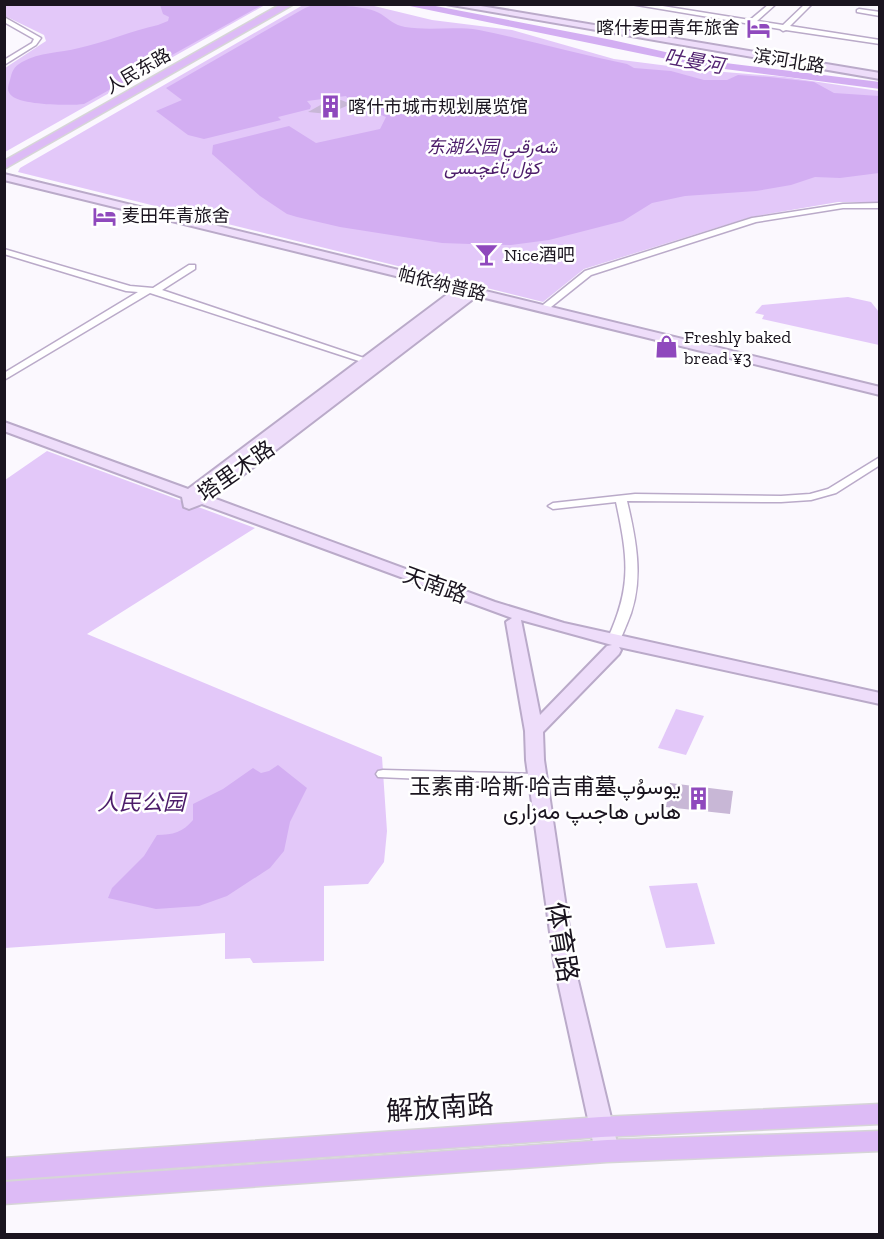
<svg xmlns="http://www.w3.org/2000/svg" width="884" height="1239" font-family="'Zilla Slab',Vazirmatn,'Noto Sans SC',serif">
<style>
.green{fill:#e3c8f9}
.water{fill:#d3aef2}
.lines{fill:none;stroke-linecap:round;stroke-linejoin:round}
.river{fill:#d3aef2;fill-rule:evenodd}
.building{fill:#c8b7d6}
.street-casing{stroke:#baaac9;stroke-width:3}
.secondary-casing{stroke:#baaac9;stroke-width:4}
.primary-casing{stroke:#d6d5d7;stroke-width:3}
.street{fill:#fff;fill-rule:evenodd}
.secondary{fill:#eeddfa;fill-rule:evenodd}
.primary{fill:#ddbbf6;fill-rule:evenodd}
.labels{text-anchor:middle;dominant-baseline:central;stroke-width:5;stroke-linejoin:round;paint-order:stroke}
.far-poi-label{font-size:18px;fill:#1a141f;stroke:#fff;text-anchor:start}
.far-street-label{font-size:18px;fill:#1a141f;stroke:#fff}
.far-park-label{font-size:18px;font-style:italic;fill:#4c1c6a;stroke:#fff}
.far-water-label{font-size:20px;font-style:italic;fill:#542573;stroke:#fff}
.street-label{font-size:22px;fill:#1a141f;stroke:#fff}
.poi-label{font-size:22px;fill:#1a141f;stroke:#fff;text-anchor:end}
.park-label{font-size:22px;font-style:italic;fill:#4c1c6a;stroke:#fff}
.near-street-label{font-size:27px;fill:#1a141f;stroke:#fff}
</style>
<rect width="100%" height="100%" fill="#fbf8fe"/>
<!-- green -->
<g class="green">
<path d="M4,5H265L5,152V68L46,41L44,35L5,16Z"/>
<path d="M303,5H370L432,20L512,30L614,59L700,70L785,77L879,91V202H838L751,217L584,269L543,302L18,172L20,168Z"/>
<path d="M848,297L871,302L879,312V345L762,319L764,315L755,313L762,305Z"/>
<path d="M47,451L255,528L87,634L382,757L387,831L384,862L368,884L324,886V961L253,963L250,958L225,959V933L5,948V480Z"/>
<path d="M676,709L704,716L686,755L658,748Z"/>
<path d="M697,883L715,944L666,948L649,886Z"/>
</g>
<!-- water -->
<g class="water">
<path d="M160,5H262L84,104C70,106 22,105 12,96C6,91 8,86 10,80C12,72 13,67 22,62C40,52 59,53 79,48C106,42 131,31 158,25L168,21L169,17L163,14Z"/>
<path d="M313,5C330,5 367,5 381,14C390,20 394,25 405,27C429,31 455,26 479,30C529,40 577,54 627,64L634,68L671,71L704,80H727L738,75L769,77L814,82L834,93L879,96V173L840,178L815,177L791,185L756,191L685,196L652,203L623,221L549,240L511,245L470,244L442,243L340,227L297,217L287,214L260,196L212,154L213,145L289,126L316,143L380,129L386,117L366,109L369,108L350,101L346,96L307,101L311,106L310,109L278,117L281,120L204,139L188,135L156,111L182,100L166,88L305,8Z"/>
<path d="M278,765L307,788L290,822L284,851L270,868L227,896L199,906L156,909L108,898L112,888L144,856L157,835C173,835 183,832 193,820V804L223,789L253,768L261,773L269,771Z"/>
</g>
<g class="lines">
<!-- river -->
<path class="river" d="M400,4H425L612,40L701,60L880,82V89L701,66Z"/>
</g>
<!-- building -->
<g class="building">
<path d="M341,100L351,104L328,114L308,112L324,103Z"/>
<path d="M670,783L733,791L730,814L666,807Z"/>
</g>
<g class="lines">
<defs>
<g id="street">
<path d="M631,4H650L750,20L769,4H776L757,21L783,25L805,4H812L790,26L880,40V44L786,30L783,31L780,29Z"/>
<path d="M859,9L880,12V16L857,12V10Z"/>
<path d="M4,17L41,38L36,45L4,65V60L32,43L34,39L4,22Z"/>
<path d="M880,203V208H843L756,222L591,275L546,311H540L538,309L585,271L752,218L843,204Z"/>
<path d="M4,249L130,286L153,288L189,265H195V269L162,290L373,361L368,364L365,363L150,293L4,380V373L138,292L126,291L4,254Z"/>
<path d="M880,457V465L836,493L811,500L781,502L627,501C637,543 645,585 626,626C623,633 621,641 613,644L607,640C632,587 628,558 616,502L553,509L548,506L553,503L635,494L781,496L810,494L828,489Z"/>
<path d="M383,770L538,774L543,776L545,779L543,782L538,784L378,777L376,774L378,771Z"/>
</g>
<g id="secondary">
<path d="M446,4H469L880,73V79Z"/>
<path d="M4,174L880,387V395L477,296L213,498L495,602L564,623L880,693V704L619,647L621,650L619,654L543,732L544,760L575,968L619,1151L615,1158L607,1161L599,1158L595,1151L555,968L526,760L525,731L506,622L512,618L202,504L189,509L184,507L182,497L4,431V422L188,489L453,290L4,180ZM521,620L612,645L607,646L540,715Z"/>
</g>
<g id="primary">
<path d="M281,4H294L4,169V161Z"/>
<path d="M880,1104V1124L601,1137L4,1180V1158L601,1117Z"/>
<path d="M880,1131V1151L607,1162L4,1204V1182L607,1140Z"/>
</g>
</defs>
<!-- street casing -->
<use href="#street" class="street-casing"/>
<!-- secondary casing -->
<use href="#secondary" class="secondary-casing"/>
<!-- primary casing -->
<use href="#primary" class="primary-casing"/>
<!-- street -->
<use href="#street" class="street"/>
<!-- secondary -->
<use href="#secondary" class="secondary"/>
<!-- primary -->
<use href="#primary" class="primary"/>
</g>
<!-- icons -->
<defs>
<symbol id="hotel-bare" viewBox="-9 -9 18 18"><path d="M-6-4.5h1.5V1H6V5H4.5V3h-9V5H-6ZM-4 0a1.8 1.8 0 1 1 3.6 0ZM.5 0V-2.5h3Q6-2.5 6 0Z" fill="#8f49bd" stroke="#fff" stroke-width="2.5" paint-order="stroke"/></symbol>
<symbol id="building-bare" viewBox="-9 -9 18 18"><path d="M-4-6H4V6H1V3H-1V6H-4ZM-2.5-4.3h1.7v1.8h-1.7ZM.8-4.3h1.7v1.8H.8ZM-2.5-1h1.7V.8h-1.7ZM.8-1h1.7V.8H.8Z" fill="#8f49bd" stroke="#fff" stroke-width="2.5" paint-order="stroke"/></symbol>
<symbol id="bar-bare" viewBox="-9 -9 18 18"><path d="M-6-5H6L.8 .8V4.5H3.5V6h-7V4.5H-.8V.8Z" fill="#8f49bd" stroke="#fff" stroke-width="2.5" paint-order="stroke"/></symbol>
<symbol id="shop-bare" viewBox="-9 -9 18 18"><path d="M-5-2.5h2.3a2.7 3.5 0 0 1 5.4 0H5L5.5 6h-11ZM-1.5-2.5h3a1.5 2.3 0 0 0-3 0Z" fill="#8f49bd" stroke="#fff" stroke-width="2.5" paint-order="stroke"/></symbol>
</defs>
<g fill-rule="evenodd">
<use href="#hotel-bare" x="742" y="12" width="33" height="33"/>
<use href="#building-bare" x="314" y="90" width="33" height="33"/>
<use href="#hotel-bare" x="88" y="200" width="33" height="33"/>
<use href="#bar-bare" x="470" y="238" width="33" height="33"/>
<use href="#shop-bare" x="650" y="330" width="33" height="33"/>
<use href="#building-bare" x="682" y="782" width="33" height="33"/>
</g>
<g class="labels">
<!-- far-poi labels -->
<g class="far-poi-label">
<text x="740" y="28" text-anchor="end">喀什麦田青年旅舍</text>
<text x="348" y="107">喀什市城市规划展览馆</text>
<text x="122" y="216">麦田年青旅舍</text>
<text x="504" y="255">Nice酒吧</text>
<text x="684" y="337">Freshly baked<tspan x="684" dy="21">bread ¥3</tspan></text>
</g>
<!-- far-street labels -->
<g class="far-street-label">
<text transform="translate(789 61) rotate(9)">滨河北路</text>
<text transform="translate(138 71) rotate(-30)">人民东路</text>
<text transform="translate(442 284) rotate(14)">帕依纳普路</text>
</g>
<!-- far-park labels -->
<g class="far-park-label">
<text x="492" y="147">东湖公园 شەرقىي<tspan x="492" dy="21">كۆل باغچىسى</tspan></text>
</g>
<!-- far-water labels -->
<g class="far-water-label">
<text transform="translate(694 61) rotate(10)">吐曼河</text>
</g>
<!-- street labels -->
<g class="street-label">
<text transform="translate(236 471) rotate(-35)">塔里木路</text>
<text transform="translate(435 585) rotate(20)">天南路</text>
</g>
<!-- poi labels -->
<g class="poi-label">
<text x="681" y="786">玉素甫·哈斯·哈吉甫墓يوسۇپ<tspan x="681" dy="25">ھاس ھاجىپ مەزارى</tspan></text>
</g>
<!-- park labels -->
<g class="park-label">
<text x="141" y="802">人民公园</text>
</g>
<!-- near-street labels -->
<g class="near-street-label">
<text transform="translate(562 942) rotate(81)">体育路</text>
<text transform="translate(440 1108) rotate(-4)">解放南路</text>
</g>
</g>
<!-- border -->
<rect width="884" height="1239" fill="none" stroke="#1a141f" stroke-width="12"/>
</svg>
